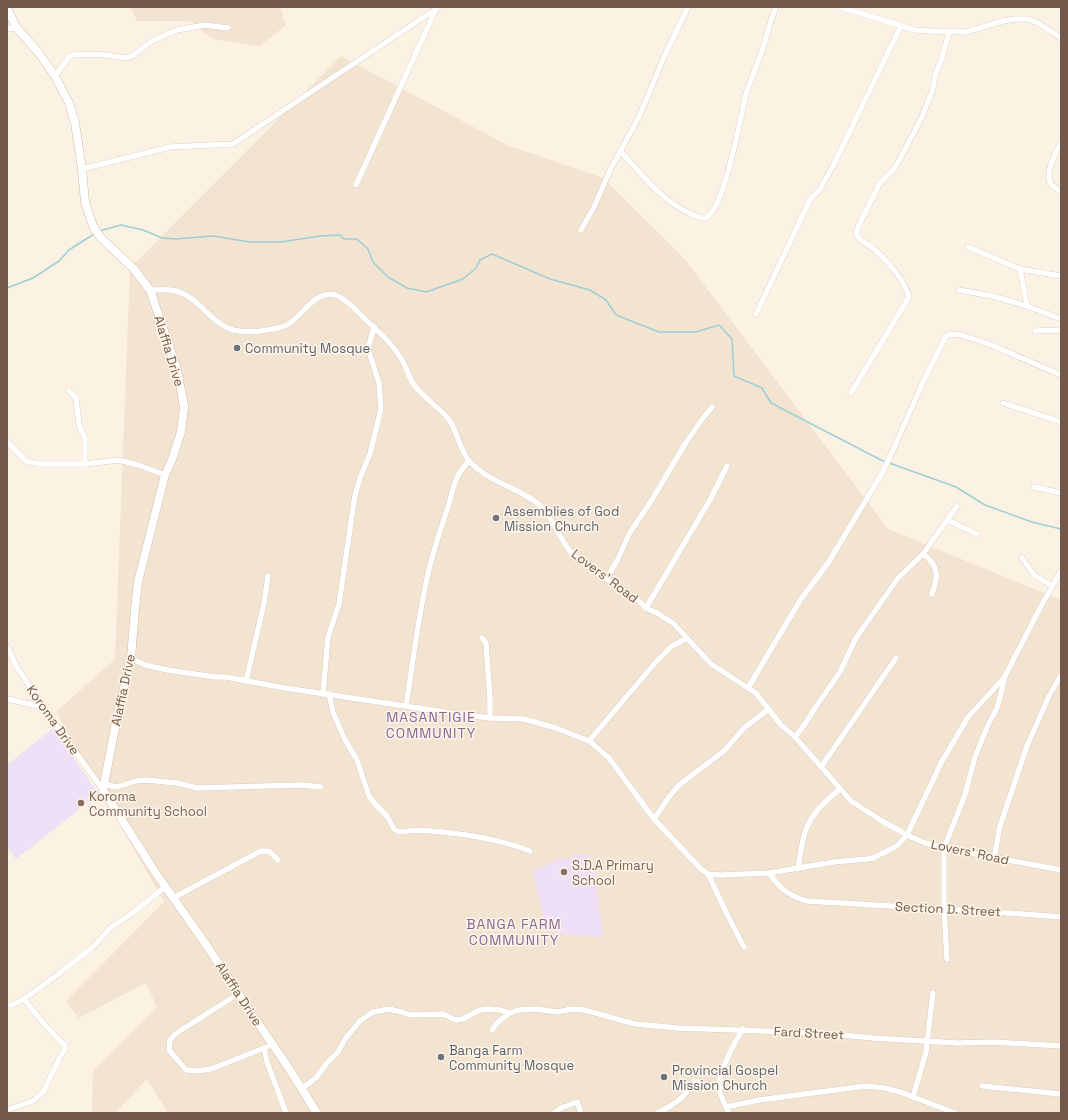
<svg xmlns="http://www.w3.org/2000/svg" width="1068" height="1120" font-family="'Space Grotesk',sans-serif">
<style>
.residential{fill:#f3e3d1}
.education{fill:#efe0f8}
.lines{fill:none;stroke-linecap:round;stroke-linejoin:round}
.stream{stroke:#9eced6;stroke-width:1.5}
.street-casing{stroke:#cdb9aa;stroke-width:6}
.secondary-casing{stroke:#d1bbaa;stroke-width:9}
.street{stroke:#fff;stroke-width:5.5}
.secondary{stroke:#fff;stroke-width:8}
.worship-dot{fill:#6b7280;stroke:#fff6e9;stroke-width:1.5}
.education-dot{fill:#8d6e63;stroke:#fff6e9;stroke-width:1.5}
.labels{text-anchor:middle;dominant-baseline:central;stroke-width:3;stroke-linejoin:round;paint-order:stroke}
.worship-label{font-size:13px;fill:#5b616d;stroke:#fff6e9;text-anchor:start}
.street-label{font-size:13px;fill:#735849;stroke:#fff6e9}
.education-label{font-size:13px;fill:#785e54;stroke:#fff6e9;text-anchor:start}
.neighbourhood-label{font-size:14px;letter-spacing:1px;fill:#856596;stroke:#fff6e9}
</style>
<rect width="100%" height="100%" fill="#fcf2e3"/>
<!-- residential -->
<g class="residential">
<path d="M132,7H280L286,25L260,46L213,39L190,21H137L131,8Z"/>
<path d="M341,56L509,146L603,178L683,257L888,529L1061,600V1113H168L147,1079L115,1113H95L92,1110L93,1071L157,1007L146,983L79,1018L66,1001L164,902L56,712L115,659L130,268Z"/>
</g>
<!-- education -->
<g class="education">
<path d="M53,728L99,794L16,859L7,847V765Z"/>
<path d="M587,854L595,873L603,937L570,935L544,930V920L533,871L557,860Z"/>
</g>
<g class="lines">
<!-- stream -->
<g class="stream">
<path d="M99,231L121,225L143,230L162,238L176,239L213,236L250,242H281L320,236L340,235L344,239H357L368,249L373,262L388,277L407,288L426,292L463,279L476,268L480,260L492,254L550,279L590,290L606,300L616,315L659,332H696L719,325L732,339L734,376L762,388L771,403L881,460L956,487L985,505L1032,522L1061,529"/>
<path d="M7,288L33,278L59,261L69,250L94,234"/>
</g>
<defs>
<g id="street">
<path d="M840,7L915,30L931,31L966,32L1003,21L1015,19H1028L1038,23L1061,38"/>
<path d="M7,29L16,27"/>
<path d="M55,76L69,57L73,55L99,54L126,58L132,56L152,41L177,30L205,25L228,28"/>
<path d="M1061,143C1056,151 1044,175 1051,184C1053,187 1058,189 1061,192"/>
<path d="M620,151C641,173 659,198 687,212C692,214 698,218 704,218C724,216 741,113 746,94C751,79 757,65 762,51C767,36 770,21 776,7"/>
<path d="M82,169L170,147L233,144L439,7"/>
<path d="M356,185L436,9"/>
<path d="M581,230L594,207L611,168L639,117L664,57L688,7"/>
<path d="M968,247L1020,269L1061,276"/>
<path d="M1020,269L1027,306"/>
<path d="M150,290C158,290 167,289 176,291C201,298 212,327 238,331C250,333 276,330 287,325C301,318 315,289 335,295C347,299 356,310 365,319C379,332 392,343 402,360C407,369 409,379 415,386C425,399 440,408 450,421C458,434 460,451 470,462C489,482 516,487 537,503C552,515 558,536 570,551C579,562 593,569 604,577C616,585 628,593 639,601L646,608L657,613L674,624L711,664L756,693L781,725L795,737L851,801L882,821L907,835L925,843L944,848L1061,870"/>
<path d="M959,290L992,296L1027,306L1061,319"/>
<path d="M756,314L809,202L812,197L819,191L834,164L901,26"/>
<path d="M1035,331L1061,330"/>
<path d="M69,391L76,398L79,425L85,438V464"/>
<path d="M851,393L909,297C905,281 887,260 874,249C868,244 858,241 856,233L859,225L880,183L895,168L921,119L932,92L936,73L942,58L949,32"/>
<path d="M1003,403L1061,422"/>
<path d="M7,442L26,461L38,464H85L119,460L141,466L165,475"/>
<path d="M1034,487L1061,493"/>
<path d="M947,520L977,534"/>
<path d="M923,554C940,566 938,577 932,594"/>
<path d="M1022,558L1034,575L1052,586"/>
<path d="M607,578L618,559L629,534L653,498L685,444L703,418L712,407"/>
<path d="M646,608L711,498L727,466"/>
<path d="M482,638L486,643L490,700V718"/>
<path d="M7,647L17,667L43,707L103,790"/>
<path d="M131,658L145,665L167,670L215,677H226L285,688L465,715L490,718L524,719L556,728L589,741L609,758L654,819L701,869L708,874L721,875L769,873L834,862L867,859L873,858L897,846L907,835L941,763L968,717L1004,678L1040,608L1061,571"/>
<path d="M246,681L264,604L268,576"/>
<path d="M748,688L801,599L828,563L881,475L889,459L924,380L946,336L951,334L961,335L989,344L1061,375"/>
<path d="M323,694L328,637L339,604L355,495L360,478L370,454L381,409L379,383L368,349L374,327"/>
<path d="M329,694L333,712L345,740L357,760L369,796L375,804L387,816L394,829L399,832C419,829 431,831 451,833C478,836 504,841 530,851"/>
<path d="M7,699L43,707"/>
<path d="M406,706C413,662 418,617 428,574C433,551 441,529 448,507C454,488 454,476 469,461"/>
<path d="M795,737L805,724L817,705L840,672L856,638L882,601L898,578L923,554L957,506"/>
<path d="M589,741L655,663L672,646L687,638"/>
<path d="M821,767L896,658"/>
<path d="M104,784L115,787L120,786L136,781L146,780L177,783L197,788L302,785L321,787"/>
<path d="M654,819L669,797L679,785L724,751L745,727L769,709"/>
<path d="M994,858L1000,826L1027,746L1049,696L1061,675"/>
<path d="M798,869C804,828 806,816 840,789"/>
<path d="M769,873C781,889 786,894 806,901L1009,913L1061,917"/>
<path d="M708,874L728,916L744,947"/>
<path d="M173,898L261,851H269L278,860"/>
<path d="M947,959L944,909V848L965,795L975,757L988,725L997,708L1004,681"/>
<path d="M238,994L175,1034L170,1040L169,1050L186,1070L198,1071L211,1069L264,1048"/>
<path d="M7,1005H12L24,999L57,975L93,947L110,928L131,914L165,887"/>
<path d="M492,1030L498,1022L510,1013L518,1010L535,1009L558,1012L571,1009L584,1010L635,1024L677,1028L822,1033L873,1038L958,1043L994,1042L1061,1046"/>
<path d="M267,1047L264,1048L267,1062L286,1113"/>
<path d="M982,1086L1061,1094"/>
<path d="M301,1089L316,1078L327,1063L338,1052L345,1039L360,1021L373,1012L389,1009L402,1012L410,1015L443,1014L456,1020L463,1019L480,1010L488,1009L500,1010L510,1013"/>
<path d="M913,1097L926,1052L933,993"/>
<path d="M726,1107L759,1100L866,1086L885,1088L900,1092L955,1113"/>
<path d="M7,1110L33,1101L43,1092L60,1057L65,1049V1045C49,1032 37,1015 24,999"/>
<path d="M554,1113L561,1108L577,1102L581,1113"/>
<path d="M657,1113C676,1104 683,1099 694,1081L719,1087"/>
<path d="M729,1113C726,1107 719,1093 719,1087C719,1071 734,1043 743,1029"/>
</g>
<path id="secondary" d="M7,8L16,27L38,52L55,76L69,103L75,123L82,169L85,202L93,226L100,237L134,269L150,290L176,366L182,395L184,407L181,432L173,457L165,475L138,582L135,609L131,658L116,722L103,790L155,872L205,943L249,1010L286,1064L317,1113"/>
</defs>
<!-- street casing -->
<use href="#street" class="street-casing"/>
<!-- secondary casing -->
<use href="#secondary" class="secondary-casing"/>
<!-- street -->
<use href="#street" class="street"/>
<!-- secondary -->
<use href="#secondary" class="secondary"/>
</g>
<!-- markers -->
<g class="worship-dot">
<circle cx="237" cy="348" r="4"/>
<circle cx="496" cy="518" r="4"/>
<circle cx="441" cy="1057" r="4"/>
<circle cx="664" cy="1077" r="4"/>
</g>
<g class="education-dot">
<circle cx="81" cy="803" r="4"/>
<circle cx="564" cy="872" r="4"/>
</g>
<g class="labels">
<!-- worship labels -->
<g class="worship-label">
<text x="245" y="348">Community Mosque</text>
<text x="504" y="511">Assemblies of God<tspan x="504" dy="15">Mission Church</tspan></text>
<text x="449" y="1050">Banga Farm<tspan x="449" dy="15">Community Mosque</tspan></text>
<text x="672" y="1070">Provincial Gospel<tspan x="672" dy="15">Mission Church</tspan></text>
</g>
<!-- street labels -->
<g class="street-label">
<text transform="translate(169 351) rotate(73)">Alaffia Drive</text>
<text transform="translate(605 576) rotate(37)">Lovers' Road</text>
<text transform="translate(123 690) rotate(-78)">Alaffia Drive</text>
<text transform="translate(53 720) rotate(55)">Koroma Drive</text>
<text transform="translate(970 852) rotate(12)">Lovers' Road</text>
<text transform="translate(948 909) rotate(3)">Section D. Street</text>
<text transform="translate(239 994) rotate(57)">Alaffia Drive</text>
<text transform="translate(809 1033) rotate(3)">Fard Street</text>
</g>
<!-- education labels -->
<g class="education-label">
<text x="89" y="796">Koroma<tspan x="89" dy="15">Community School</tspan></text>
<text x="572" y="865">S.D.A Primary<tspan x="572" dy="15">School</tspan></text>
</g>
<!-- neighbourhood labels -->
<g class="neighbourhood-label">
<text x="431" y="717">MASANTIGIE<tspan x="431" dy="16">COMMUNITY</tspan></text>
<text x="514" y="924">BANGA FARM<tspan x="514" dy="16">COMMUNITY</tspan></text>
</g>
</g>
<!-- border -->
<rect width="1068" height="1120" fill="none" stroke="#735849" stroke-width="16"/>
</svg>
